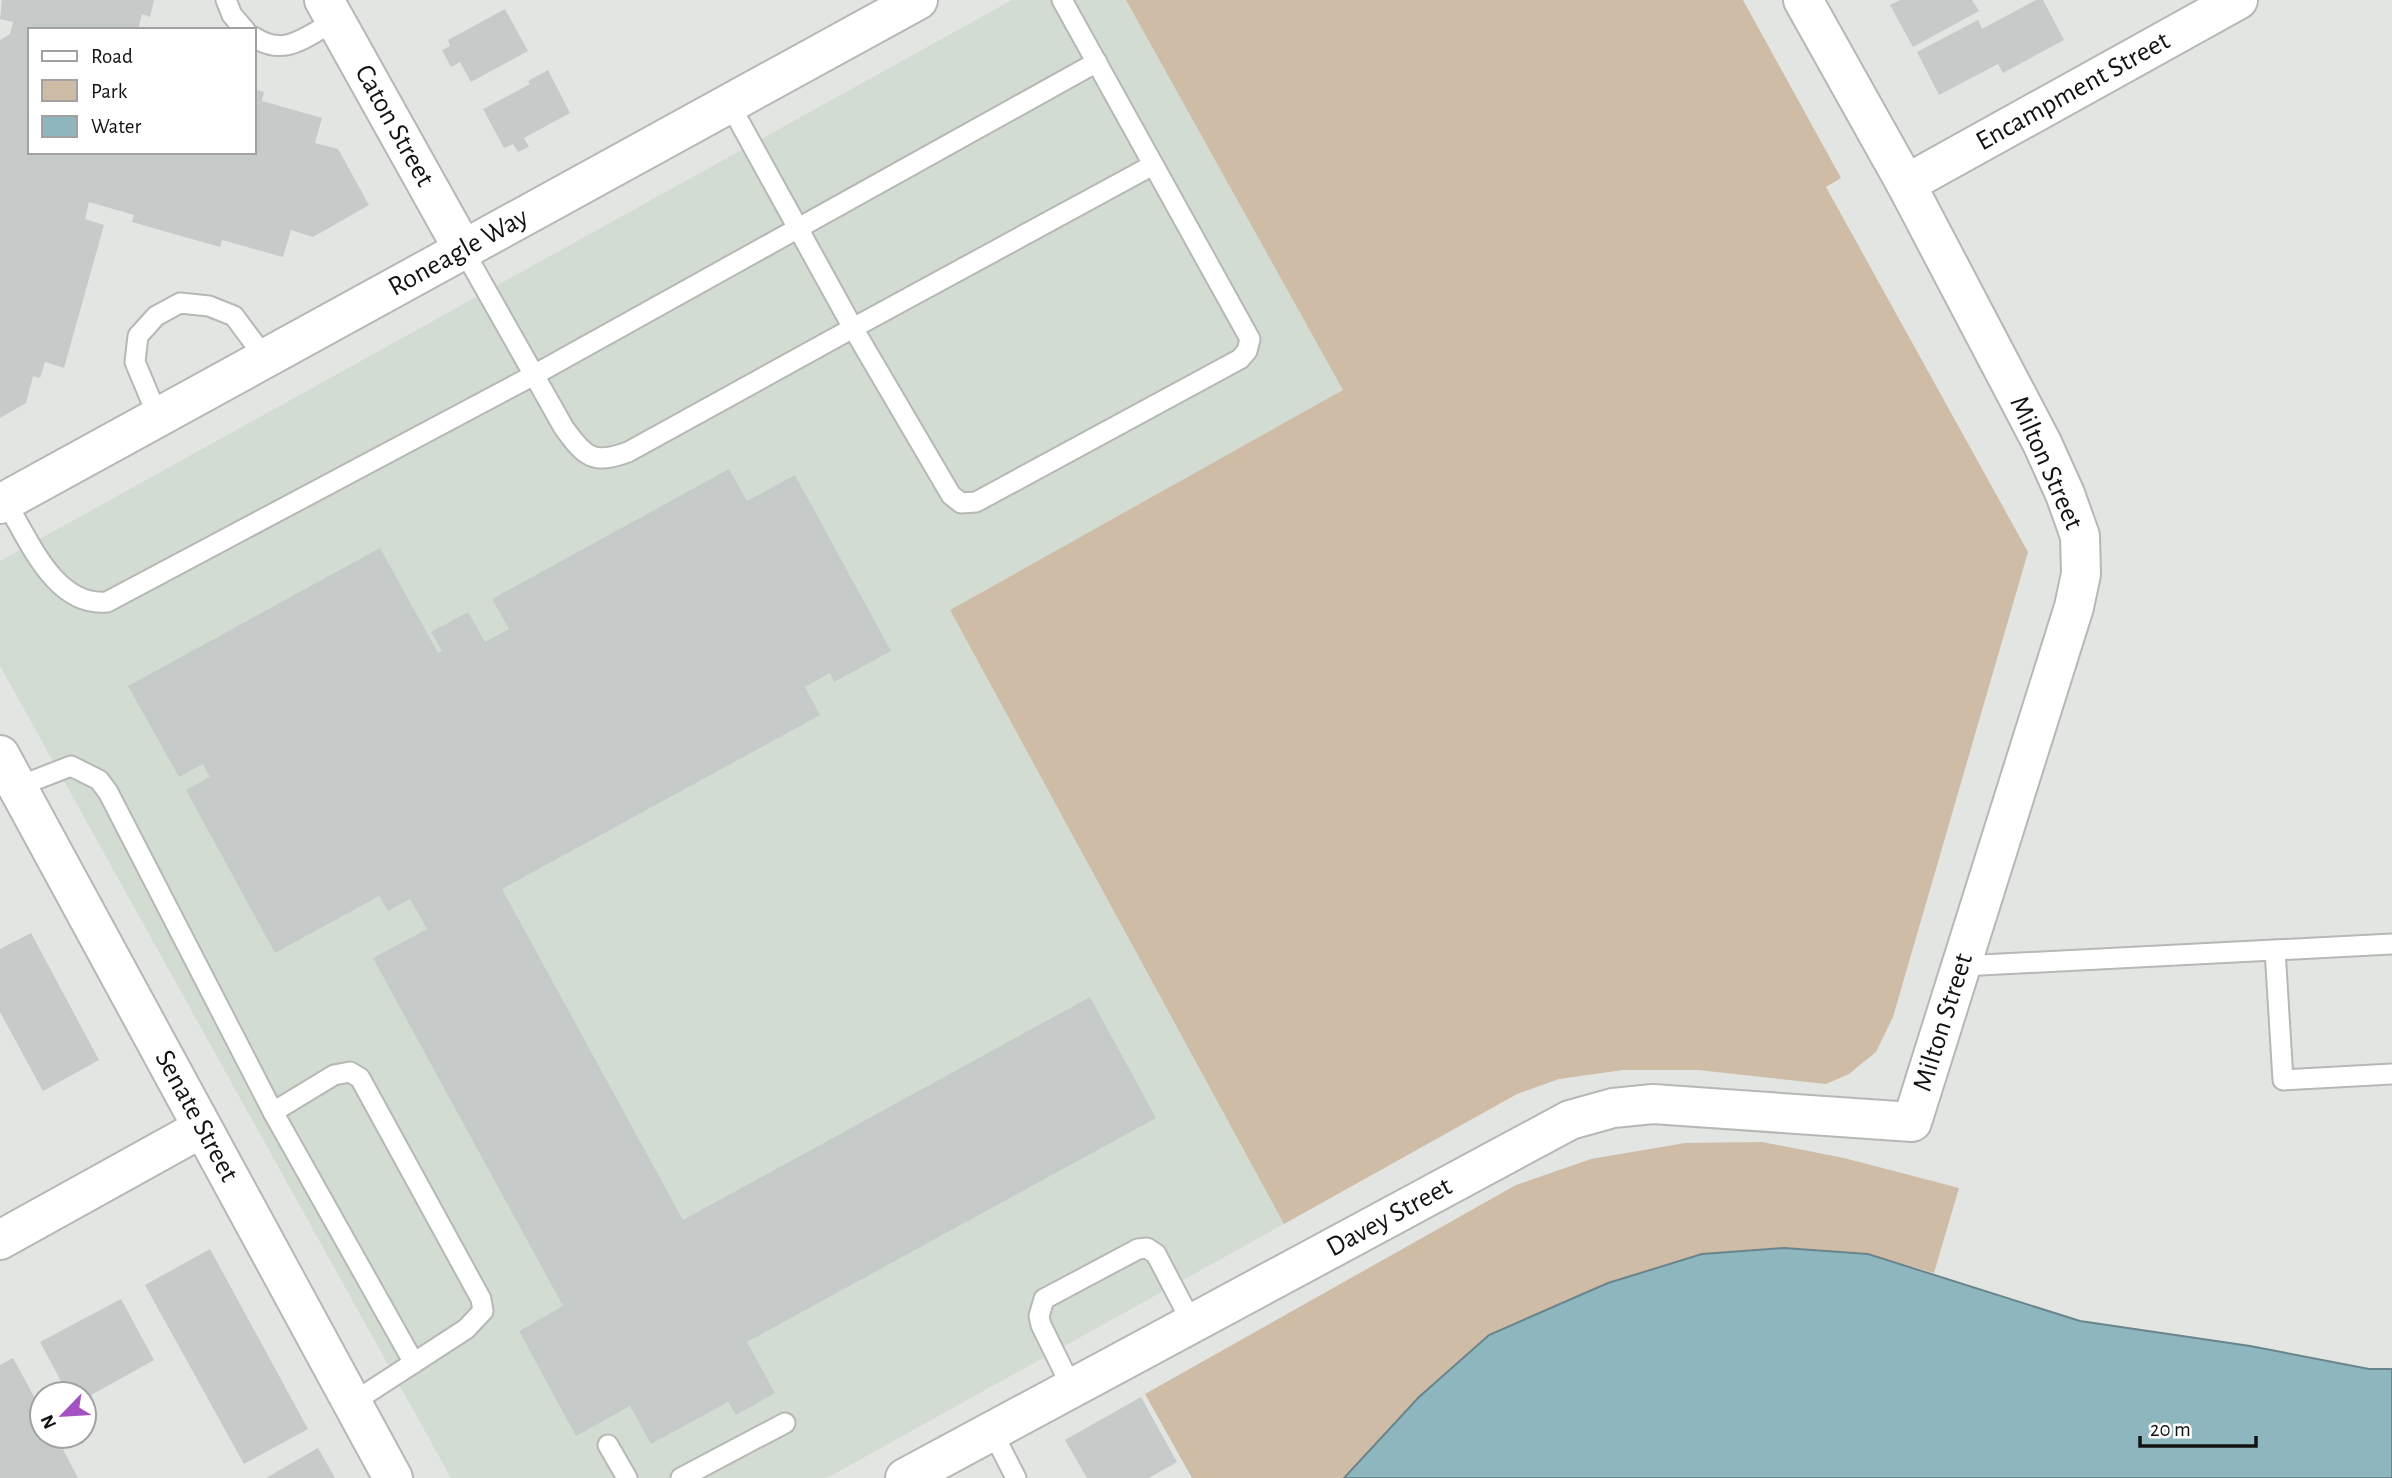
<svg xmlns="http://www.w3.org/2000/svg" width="2392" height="1478" font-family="'Alegreya Sans',sans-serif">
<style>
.built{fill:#d3dcd2}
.green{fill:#cebca6}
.water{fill:#8eb6bf;stroke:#69858b;stroke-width:2}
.building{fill:#c6cbca}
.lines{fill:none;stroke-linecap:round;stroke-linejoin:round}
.service-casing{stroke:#b5b8b4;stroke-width:23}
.minor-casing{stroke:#b5b8b4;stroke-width:42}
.service{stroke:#fff;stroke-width:19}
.minor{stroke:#fff;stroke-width:38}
.labels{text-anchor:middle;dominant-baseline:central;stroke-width:7;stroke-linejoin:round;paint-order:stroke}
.street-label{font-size:28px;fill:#121311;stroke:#fff}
</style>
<rect width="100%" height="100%" fill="#e2e5e1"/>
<!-- built -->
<path class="built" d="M1012,0H1126L1344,390L950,610L1284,1224L827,1478H451L0,666V561Z"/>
<!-- green -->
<g class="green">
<path d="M1126,0H1743L1841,178L1826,187L2028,552L1893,1017L1876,1052L1849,1074L1826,1084L1698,1070H1623L1559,1079L1517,1094L1284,1224L950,610L1343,390Z"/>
<path d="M1762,1142L1844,1158L1959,1188L1934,1273L1868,1254L1784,1248L1702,1254L1608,1283L1489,1335L1344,1478H1192L1145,1394L1516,1185L1591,1159L1685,1143Z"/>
</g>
<!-- water -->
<path class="water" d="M1784,1248L1868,1254L2080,1321L2250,1346L2369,1369H2392V1478H1344L1419,1397L1489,1335L1608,1283L1702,1254Z"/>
<!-- building -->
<g class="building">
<path d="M2,0H154L150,17L142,14L138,30H30V152H254V89L264,92L262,101L322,118L315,143L338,149L369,205L313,237L291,230L283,257L222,240L220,247L132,222L134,215L89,202L85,219L104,225L64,368L45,362L40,378L33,376L26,403L0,418V40L10,34L13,22L0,19Z"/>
<path d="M1900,0H1972L1979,11L1913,47L1890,5Z"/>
<path d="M2036,0H2043L2064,40L2003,73L1998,64L1939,95L1917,52L1978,20L1982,29Z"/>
<path d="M505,9L528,51L471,82L460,62L451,67L442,50L450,46L448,40Z"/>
<path d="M548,70L570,113L524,138L529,147L518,152L513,144L504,148L483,109L530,84L528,81Z"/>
<path d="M729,469L747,501L795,475L891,651L834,682L830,673L805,687L820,715L502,889L683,1220L1090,997L1156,1118L747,1342L775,1393L736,1415L728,1402L651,1444L630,1406L576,1436L519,1331L563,1306L373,958L427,929L410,899L388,911L379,896L275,953L186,790L210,777L203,764L179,777L128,686L380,548L438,653L442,651L431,632L468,612L485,642L509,629L492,599Z"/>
<path d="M31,933L99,1060L43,1091L0,1012V949Z"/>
<path d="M210,1249L308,1429L244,1464L145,1285Z"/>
<path d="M121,1299L154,1360L84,1399V1394H68L40,1342Z"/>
<path d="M13,1358L42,1411V1436H56L78,1478H0V1365Z"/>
<path d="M1141,1397L1177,1462L1149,1478H1087L1065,1440Z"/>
<path d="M318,1448L335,1478H266Z"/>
</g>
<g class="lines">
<defs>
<g id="service">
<path d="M226,0L232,15L245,30"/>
<path d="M254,37C285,58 306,36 335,21"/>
<path d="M729,103L853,328L1153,165"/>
<path d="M464,251L564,428C585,457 593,465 628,452L853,328L951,495L961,503L976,502L1240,359L1247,351L1250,339L1062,0"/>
<path d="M158,417L135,362L138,336L156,316L180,303L209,306L234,316L266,359"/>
<path d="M5,501C29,539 54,607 107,602L534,375L1097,62"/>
<path d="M17,787L71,766L99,780L108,792L273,1112L414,1363"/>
<path d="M2275,950L2283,1080L2392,1074"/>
<path d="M1962,966L2392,944"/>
<path d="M273,1112L334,1075L350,1072L360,1078L481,1299L483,1311L466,1329L352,1403"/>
<path d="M1072,1388L1041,1325L1039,1316L1044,1299L1138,1249L1147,1248L1156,1254L1192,1323"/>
<path d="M992,1431L1016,1478"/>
<path d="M608,1445L627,1478"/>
<path d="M681,1478L785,1423"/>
</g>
<g id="minor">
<path id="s1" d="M324,0L464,251"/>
<path id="s2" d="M1906,184L2238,0"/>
<path id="s3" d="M0,504L918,0"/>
<path id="s4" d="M0,755L393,1478"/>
<path d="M0,1240L202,1128"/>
<path id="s5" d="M905,1478L1570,1120L1613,1108L1653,1104L1912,1122L2074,607L2081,574L2080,536L2065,494L2042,443L1906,184L1803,0"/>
</g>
</defs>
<!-- service casing -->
<use href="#service" class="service-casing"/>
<!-- minor casing -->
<use href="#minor" class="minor-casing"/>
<!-- service -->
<use href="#service" class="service"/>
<!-- minor -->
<use href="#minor" class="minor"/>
</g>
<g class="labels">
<!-- street labels -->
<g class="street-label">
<text stroke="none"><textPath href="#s2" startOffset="191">Encampment Street</textPath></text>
<text stroke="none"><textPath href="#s1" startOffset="144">Caton Street</textPath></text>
<text stroke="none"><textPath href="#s3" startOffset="523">Roneagle Way</textPath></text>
<text transform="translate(2046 463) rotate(66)">Milton Street</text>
<text stroke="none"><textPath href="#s5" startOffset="1204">Milton Street</textPath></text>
<text stroke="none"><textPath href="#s4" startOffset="411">Senate Street</textPath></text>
<text stroke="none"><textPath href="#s5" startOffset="550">Davey Street</textPath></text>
</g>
</g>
<!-- legend -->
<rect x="28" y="28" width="228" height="126" fill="#ffffff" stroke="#a0a1a0" stroke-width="2"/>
<rect x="42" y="51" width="35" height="10" fill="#ffffff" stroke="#a0a1a0" stroke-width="2"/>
<text x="91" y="63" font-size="21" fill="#121311">Road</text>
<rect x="42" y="80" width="35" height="21" fill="#cebca6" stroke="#a0a1a0" stroke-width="2"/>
<text x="91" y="98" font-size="21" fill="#121311">Park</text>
<rect x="42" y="116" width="35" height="21" fill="#8eb6bf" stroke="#a0a1a0" stroke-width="2"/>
<text x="91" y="133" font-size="21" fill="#121311">Water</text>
<!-- north arrow -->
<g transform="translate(63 1415) rotate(245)"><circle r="33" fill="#ffffff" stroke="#a0a1a0" stroke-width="2"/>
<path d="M0-5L12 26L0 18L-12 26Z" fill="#a452c2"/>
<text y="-10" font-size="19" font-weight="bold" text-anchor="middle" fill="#121311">N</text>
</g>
<!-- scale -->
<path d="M2140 1436v10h116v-10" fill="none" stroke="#121311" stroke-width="3.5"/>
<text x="2150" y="1436" font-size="21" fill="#121311" stroke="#ffffff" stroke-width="5" paint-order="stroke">20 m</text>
</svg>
